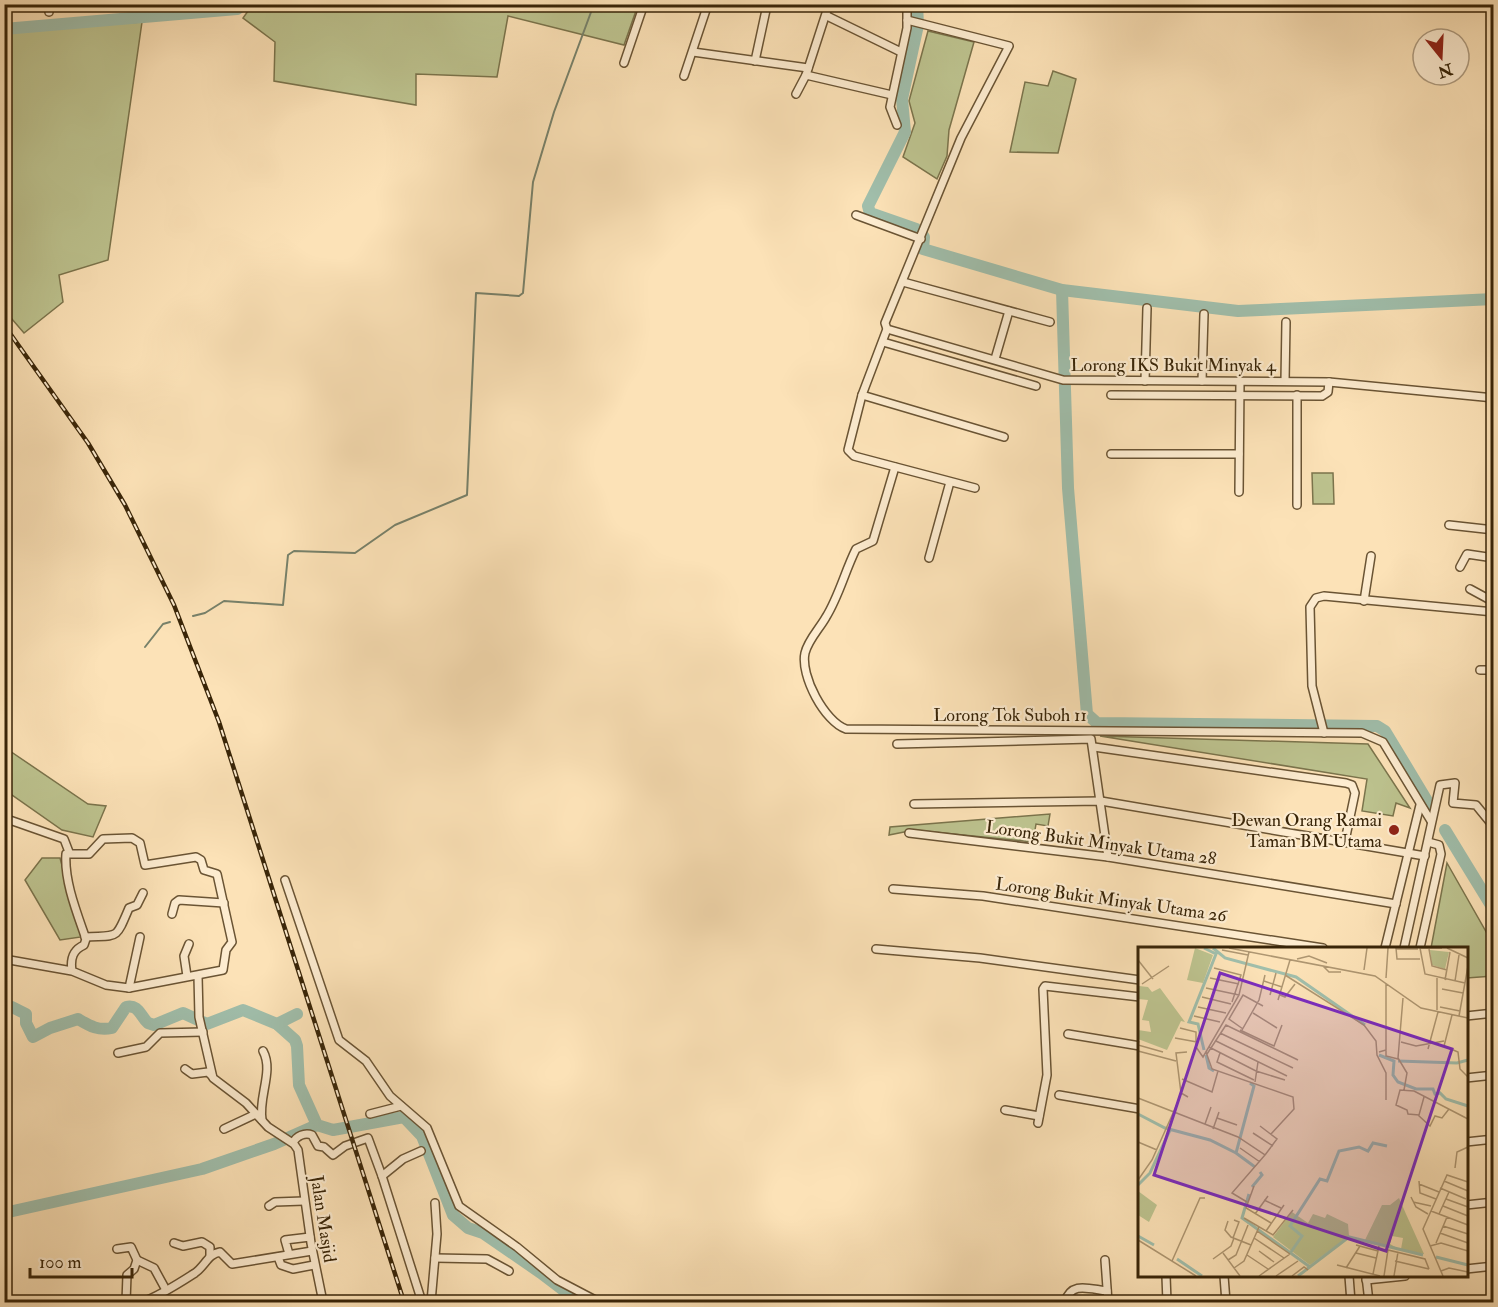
<svg xmlns="http://www.w3.org/2000/svg" width="1498" height="1307" font-family="'IM FELL Double Pica',serif">
<style>
.green{fill:#bdc38f;stroke:#7b744c;stroke-width:1.5}
.lines{fill:none;stroke-linecap:round;stroke-linejoin:round}
.stream{stroke:#77816a;stroke-width:2}
.river{stroke:#a0beab;stroke-width:12}
.minor-casing{stroke:#6a5434;stroke-width:10}
.minor{stroke:#fdecd0;stroke-width:7}
.rail-casing{stroke:#392508;stroke-width:4.5}
.rail{stroke:#fdecd0;stroke-width:2;stroke-dasharray:7;stroke-linecap:butt}
.poi-dot{fill:#8f2418;stroke:#fdecd0;stroke-width:2}
.labels{text-anchor:middle;dominant-baseline:central;stroke-width:4.5;stroke-linejoin:round;paint-order:stroke}
.street-label{font-size:18px;fill:#392508;stroke:#fdecd0}
.poi-label{font-size:18px;fill:#392508;stroke:#fdecd0;text-anchor:end}
.inset-river{fill:none;stroke:#a0beab;stroke-width:3}
.inset-road{fill:none;stroke:#ae9671;stroke-width:1.5}
.view{fill:#7b2cbf;fill-opacity:0.15;stroke:#7b2cbf;stroke-width:3}
.inset-edge{fill:none;stroke:#392508;stroke-width:3}
</style>
<rect width="100%" height="100%" fill="#fce2b7"/>
<filter id="stains"><feTurbulence type="fractalNoise" baseFrequency=".00333" numOctaves="4"/><feColorMatrix values="0 0 0 0 .2 0 0 0 0 .09 0 0 0 0 .02 0 0 0 .5 -.17"/></filter>
<radialGradient id="worn" r=".72"><stop offset=".6" stop-color="#630" stop-opacity="0"/><stop offset="1" stop-color="#630" stop-opacity=".3"/></radialGradient>
<!-- green -->
<g class="green">
<path d="M253,4H638V5L624,45L508,16L497,77L416,74V105L274,81L275,42L243,18Z"/>
<path d="M142,22L108,260L59,275L63,302L24,333L5,311V31Z"/>
<path d="M928,31L974,42L949,130L947,156L937,179L903,157L915,123L909,101Z"/>
<path d="M1053,71L1076,79L1058,153L1010,152L1025,82L1048,86Z"/>
<path d="M1312,473H1333L1334,504H1313Z"/>
<path d="M1100,736L1368,744L1410,808L1396,803L1393,816L1362,811L1367,779Z"/>
<path d="M4,747L88,804L106,806L93,837L62,830L5,790Z"/>
<path d="M1050,814L1048,826L1036,824L1033,842L914,830L889,835L890,827Z"/>
<path d="M42,858H60L81,937L60,940L25,880Z"/>
<path d="M1447,863L1493,944V976L1467,978L1466,948H1431Z"/>
</g>
<g class="lines">
<!-- stream -->
<g class="stream">
<path d="M193,616L205,613L224,601L283,605L288,555L294,551L355,553L395,525L467,495L476,293L519,296L523,293L533,182L554,112L594,4"/>
<path d="M145,647L163,624L170,622"/>
</g>
<!-- river -->
<g class="river">
<path d="M917,4L918,25L902,99L905,132L868,206L870,213L916,229L924,237L923,249L1062,290L1238,311L1494,299"/>
<path d="M4,29L237,9L244,4"/>
<path d="M1062,290L1068,488L1087,714L1097,723L1377,726L1385,731L1429,804"/>
<path d="M1491,299L1494,262"/>
<path d="M1445,830L1494,910"/>
<path d="M4,1011L12,1007L26,1014V1023L33,1037L50,1028L78,1019C90,1026 98,1031 112,1028L126,1007C139,1004 140,1016 148,1023L154,1025L183,1013L207,1024L243,1010L277,1024L295,1040L297,1046L299,1085L317,1125L333,1130L404,1117L422,1136L453,1215L468,1228L483,1233L541,1273L579,1302"/>
<path d="M277,1024L297,1014"/>
<path d="M4,1213L202,1169L274,1144L317,1125"/>
</g>
<defs>
<g id="minor">
<path d="M49,4V12"/>
<path d="M827,16L901,52"/>
<path d="M907,20L1009,46L961,138L885,323L887,329L1063,380L1329,382L1494,398"/>
<path d="M693,52L808,68"/>
<path d="M755,61L766,10"/>
<path d="M624,63L644,4"/>
<path d="M806,75L892,95"/>
<path d="M684,76L708,4"/>
<path d="M796,94L806,75L829,4"/>
<path d="M897,125L890,107L907,28V4"/>
<path d="M856,215L921,239"/>
<path d="M903,282L1050,322"/>
<path d="M887,329L862,395L848,450L854,456L975,488"/>
<path d="M883,342L1036,386"/>
<path d="M995,359L1009,311"/>
<path d="M1145,381L1147,308"/>
<path d="M1202,381L1204,314"/>
<path d="M1285,381L1286,322"/>
<path d="M4,389H5"/>
<path d="M862,395L1004,437"/>
<path d="M1111,395L1322,396L1328,392L1329,382"/>
<path d="M1297,395V505"/>
<path d="M1111,454H1239"/>
<path d="M895,467L873,541L856,549C845,571 839,596 826,617C820,628 808,640 805,653C800,676 825,722 846,729L1362,733L1383,742L1431,821"/>
<path d="M1239,492L1240,382"/>
<path d="M1449,525L1494,530"/>
<path d="M929,558L950,482"/>
<path d="M1460,567L1467,554L1494,558"/>
<path d="M1470,589L1494,602"/>
<path d="M1364,601L1371,556"/>
<path d="M1480,670H1494"/>
<path d="M1324,733L1312,686L1310,607L1316,598L1324,596L1494,612"/>
<path d="M897,744L1091,739L1108,857"/>
<path d="M1094,747L1346,783L1352,785L1355,793L1345,841"/>
<path d="M914,804L1101,801L1425,856"/>
<path d="M4,818L64,839L69,852"/>
<path d="M909,833L1108,857L1396,904"/>
<path d="M285,880L339,1040L366,1061L390,1096L427,1128L459,1206L517,1247L557,1280L599,1302"/>
<path d="M893,889L983,896L1323,948"/>
<path d="M172,914L175,903L179,900L224,903"/>
<path d="M85,937C119,935 115,941 129,908L137,905L143,893"/>
<path d="M1385,948L1420,805"/>
<path d="M1404,948L1440,785L1455,783L1453,803L1476,805L1494,827"/>
<path d="M1420,948L1441,854L1439,845L1428,842"/>
<path d="M876,949L980,958L1140,980"/>
<path d="M4,959L72,971L106,985L129,988L223,970L226,950L232,942L217,874L204,870L201,860L196,857L145,865L140,843L132,838L103,839L89,854H66C64,881 77,913 86,939L84,945C73,950 70,958 72,971"/>
<path d="M187,976L184,956L189,944"/>
<path d="M198,976L199,1017L213,1078L246,1103L268,1127L294,1144L298,1150L311,1243L323,1302"/>
<path d="M129,988L140,937"/>
<path d="M1466,1016L1494,1013"/>
<path d="M1068,1034L1140,1046"/>
<path d="M118,1053L146,1047L160,1033L203,1032"/>
<path d="M185,1069L192,1074L208,1072L212,1076"/>
<path d="M1466,1078L1494,1075"/>
<path d="M1059,1095L1140,1109"/>
<path d="M1005,1110L1039,1116"/>
<path d="M370,1114L401,1106"/>
<path d="M262,1120C258,1097 274,1071 263,1051"/>
<path d="M1038,1123L1047,1075L1043,989L1045,986L1140,997"/>
<path d="M224,1129L256,1114"/>
<path d="M1466,1142L1494,1139"/>
<path d="M293,1143C296,1136 305,1132 312,1135L318,1146L324,1147L333,1155L345,1146L368,1138L382,1176"/>
<path d="M421,1151L403,1159L382,1176L422,1302"/>
<path d="M1466,1205L1494,1202"/>
<path d="M269,1206L275,1202L304,1201"/>
<path d="M174,1243L183,1246L202,1242L210,1247V1256"/>
<path d="M117,1249L131,1247L137,1260L134,1269L127,1275L126,1302"/>
<path d="M289,1254L285,1240L310,1237"/>
<path d="M278,1257L281,1265L293,1269L314,1265"/>
<path d="M435,1258L487,1259L509,1271"/>
<path d="M137,1260L154,1268L166,1290"/>
<path d="M1105,1260L1108,1302"/>
<path d="M1466,1269L1494,1266"/>
<path d="M1166,1276L1167,1302"/>
<path d="M1224,1276L1226,1302"/>
<path d="M1349,1276L1351,1302"/>
<path d="M1366,1276L1369,1302"/>
<path d="M1366,1280L1405,1276"/>
<path d="M142,1302C158,1297 181,1282 195,1273C205,1266 208,1254 220,1252L232,1264L312,1251"/>
<path d="M431,1302L437,1234L435,1203"/>
<path d="M1065,1302C1071,1281 1089,1289 1107,1291"/>
</g>
</defs>
<!-- minor casing -->
<use href="#minor" class="minor-casing"/>
<!-- minor -->
<use href="#minor" class="minor"/>
<defs>
<path id="rail" d="M4,325L88,443L125,505L174,605L219,722L404,1302"/>
</defs>
<!-- rail casing -->
<use href="#rail" class="rail-casing"/>
<!-- rail -->
<use href="#rail" class="rail"/>
</g>
<!-- markers -->
<circle class="poi-dot" cx="1394" cy="830" r="6"/>
<g class="labels">
<!-- street labels -->
<g class="street-label">
<text x="1173" y="365">Lorong IKS Bukit Minyak 4</text>
<text x="1010" y="715">Lorong Tok Suboh 11</text>
<text transform="translate(1101 843) rotate(8)">Lorong Bukit Minyak Utama 28</text>
<text transform="translate(1111 900) rotate(8)">Lorong Bukit Minyak Utama 26</text>
<text transform="translate(323 1219) rotate(81)">Jalan Masjid</text>
</g>
<!-- poi labels -->
<g class="poi-label">
<text x="1382" y="820">Dewan Orang Ramai<tspan x="1382" dy="21">Taman BM Utama</tspan></text>
</g>
</g>
<!-- overview -->
<g transform="translate(1138 947)">
<rect width="330" height="330" fill="#fce2b7"/>
<path d="M57,1L75,8L65,36L49,33ZM292,3L311,5L307,22L294,18ZM1,39L10,40L14,45L22,41L47,75L43,74L29,103L0,92V83L13,85L11,74L4,73L10,53L0,52ZM0,244L19,258L11,275L0,268ZM261,251L268,267L286,307L263,302L265,291L254,289L252,297L259,301L227,293L244,258H252ZM154,265L170,276L175,267L187,271L189,267L210,277L211,289L172,318L135,290Z" fill="#bdc38f"/>
<path class="inset-river" d="M66,1L78,7L51,75L60,77L66,103M75,1L87,11L158,30L227,78M68,108L71,121L76,124M241,108L256,114L255,128L260,135L278,142H295L297,147L302,146L308,152L330,159M260,114L319,116L330,113M0,167L27,181L72,193L98,206L117,220M98,206L116,139L112,136M0,238L12,226L32,183M114,240L124,228L122,225M111,247L104,271L172,320M0,289L16,298M153,305L164,289L152,279L182,232L189,234L201,204L221,200L230,204L235,196L249,199M298,310L330,318M39,312L64,329M160,329L211,290L285,308"/>
<path class="inset-road" d="M91,1L237,29L283,61L330,71M258,1L259,12H282M282,1L287,27L327,36M283,1H304M309,1L330,11M258,2H280M291,2L294,19L309,23M84,3L110,8M159,12L171,9L189,16M0,13L15,32M185,19L191,25H203M76,21L103,28L94,55M226,23L229,1M147,28L226,78L238,94L239,108L248,126V153M72,31L101,37M248,31L250,1M299,31V63M307,33L312,5M126,34L144,40M317,34L321,8M4,37L31,19M68,41L101,48M304,42L325,46M132,48L138,26M142,48L147,50L157,37M64,50L93,57M265,51L260,111L269,126L266,143M140,53L152,13M60,60L88,66M302,60L322,64M115,66L139,81M314,68L306,99L320,105L322,122L330,130M56,69L82,75M321,69L330,19M42,81L58,85V100L65,110L101,48L111,5M105,82L91,72L105,48L125,59M102,83L136,99L144,78M104,83L121,53L127,28M82,86L155,121M37,91L59,95M1,94L0,98L25,105M78,94L149,129M263,95L278,99L306,94M71,100L118,124L147,133M290,102L300,65M248,103V109L260,112M0,104L38,114M49,105L38,106L43,146L50,150M68,105L74,122L155,150L156,162L133,187M241,105L248,103V37M82,106L79,115L116,133M69,107L88,78L160,113M44,132L74,145L80,124M117,135L120,115M286,150L281,168L270,167L269,163L258,158L262,143L276,144L330,172M0,151L100,190L127,208L94,246L109,255M280,168L292,179L297,169L304,171L311,162M79,171L99,178M67,177L73,160M122,179L139,192L127,208M75,182L81,165M115,186L135,199M0,195L19,203M102,201L122,215M317,221L319,205L330,200M0,233L14,213L40,155M281,234L282,246L298,252M306,234L330,244M281,237L301,245M116,239L108,261L133,276M302,241L328,252M273,250L278,260L290,267M308,252L330,260M126,253L143,261M275,255L293,259M305,259L330,269M293,264L330,278M117,267L130,249M301,267L311,245M106,271L135,288L155,263M90,274L87,283L93,290L113,298M305,279L330,287M119,284L152,307M128,284L146,258M302,286L330,296M95,291L101,275L96,273M116,291L146,311M0,293L58,329M298,296L309,270M218,298L240,304M292,299L303,296L330,304M121,304L136,315M85,306L102,329M218,306L238,311M109,308L130,322M75,312L93,299L96,291M90,313L98,308L110,278M34,314L62,251H67M257,314L291,322M199,318L242,329M96,321L106,314L121,280M208,321L222,299M303,324L311,321L330,325M235,327L241,299M121,329L152,307M138,329L160,314M154,329L166,320L170,323M246,329L250,303L287,312L291,322M256,329L260,305M305,329L285,282L309,228L330,235"/>
<path class="view" d="M82,26L314,102L248,304L16,228Z"/>
<rect width="330" height="330" class="inset-edge"/>
</g>
<!-- margin -->
<rect width="1498" height="1307" fill="none" stroke="#fce2b7" stroke-width="24"/>
<rect x="6" y="6" width="1486" height="1295" fill="none" stroke="#392508" stroke-width="3"/>
<rect x="12" y="12" width="1474" height="1283" fill="none" stroke="#392508" stroke-width="1.5"/>
<!-- north arrow -->
<g transform="translate(1441 57) rotate(162)"><circle r="28" fill="#fdecd0" stroke="#af9c80" stroke-width="1.5"/>
<path d="M0-4.5L10 22L0 15L-10 22Z" fill="#8f2418"/>
<text y="-9" font-size="16" font-weight="bold" text-anchor="middle" fill="#392508">N</text>
</g>
<!-- scale -->
<path d="M30 1268v9h102v-9" fill="none" stroke="#392508" stroke-width="3"/>
<text x="39" y="1268" font-size="18" fill="#392508" stroke="#fdecd0" stroke-width="4.5" paint-order="stroke">100 m</text>
<rect width="100%" height="100%" filter="url(#stains)"/>
<rect width="100%" height="100%" fill="url(#worn)"/>
</svg>
